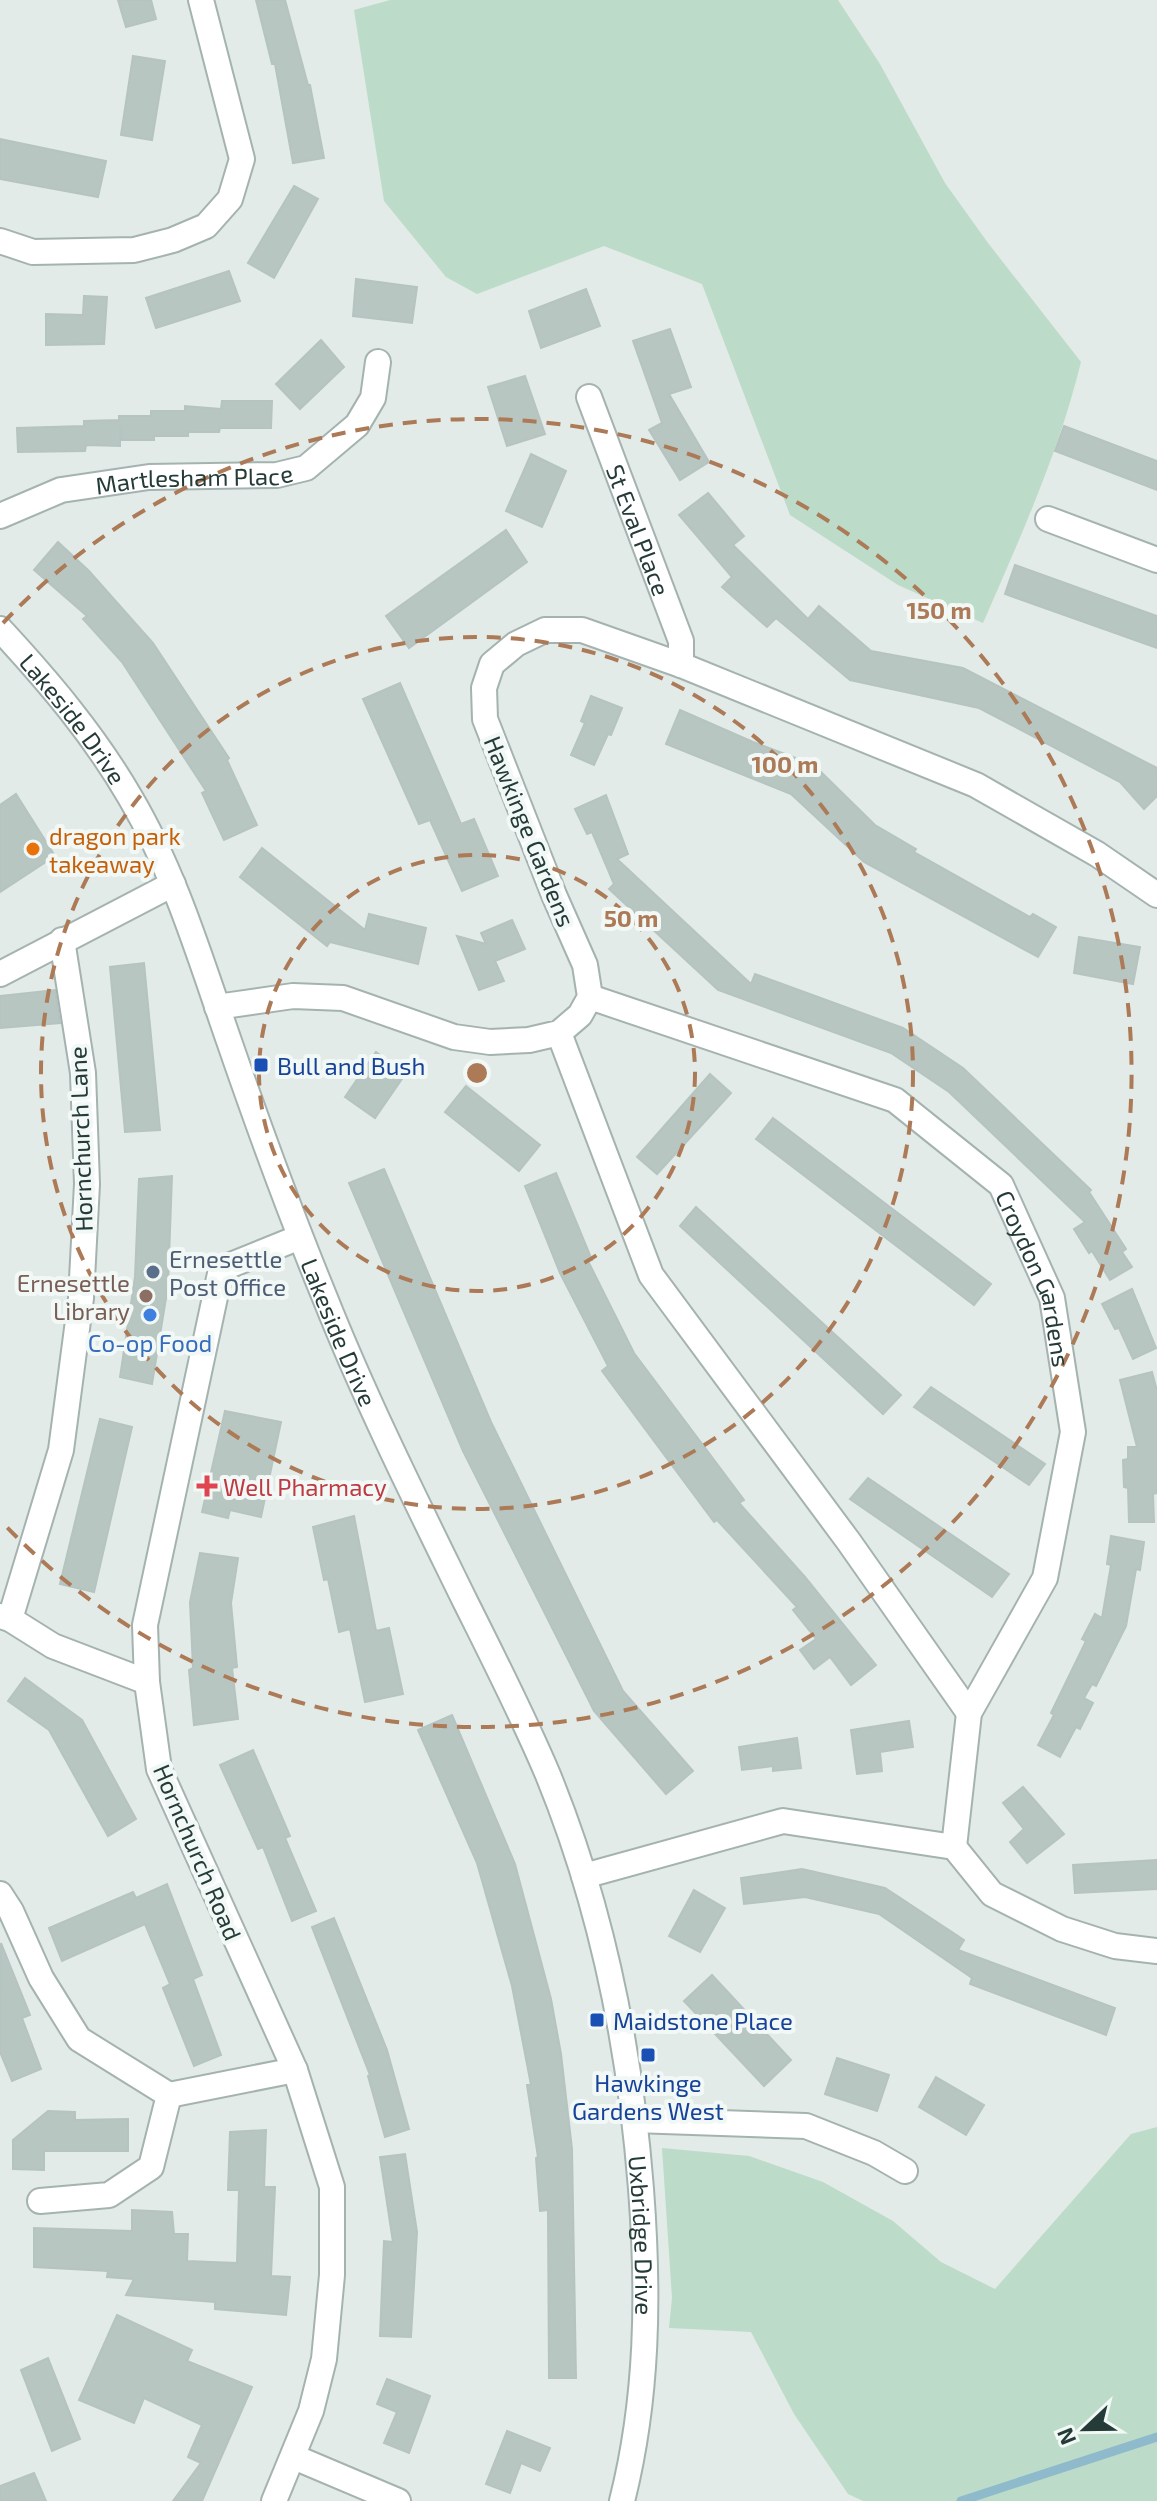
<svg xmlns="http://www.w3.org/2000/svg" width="1157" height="2501" font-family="'Exo 2',sans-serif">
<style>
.green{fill:#bddbc9}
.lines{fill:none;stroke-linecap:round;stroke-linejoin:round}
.stream{stroke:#8ebacc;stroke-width:9}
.building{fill:#b8c6c2;stroke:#b5c4c0;stroke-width:2}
.minor-casing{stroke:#a5b3b0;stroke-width:28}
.minor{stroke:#fff;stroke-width:24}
.ring{fill:none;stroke:#ac7a57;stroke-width:4;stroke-dasharray:14 10}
.food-dot{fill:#e8710a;stroke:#f2f8f6;stroke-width:3}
.transit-dot{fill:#1a4fb4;stroke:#f2f8f6;stroke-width:3}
.service-dot{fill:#5c6f8a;stroke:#f2f8f6;stroke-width:3}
.education-dot{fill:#8d6e63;stroke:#f2f8f6;stroke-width:3}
.shop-dot{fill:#3f7fe0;stroke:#f2f8f6;stroke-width:3}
.health-dot{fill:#e0444e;stroke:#f2f8f6;stroke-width:3}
.labels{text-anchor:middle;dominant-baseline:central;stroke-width:8;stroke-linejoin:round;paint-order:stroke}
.street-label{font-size:24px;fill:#243b38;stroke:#f2f8f6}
.food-label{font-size:24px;fill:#c56008;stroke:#f2f8f6;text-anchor:start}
.transit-label{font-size:24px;fill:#164399;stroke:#f2f8f6;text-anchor:start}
.service-label{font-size:24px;fill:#4e5e75;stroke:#f2f8f6;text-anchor:start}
.education-label{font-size:24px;fill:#785e54;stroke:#f2f8f6;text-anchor:end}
.shop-label{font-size:24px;fill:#366cbe;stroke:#f2f8f6}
.health-label{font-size:24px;fill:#be3a42;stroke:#f2f8f6;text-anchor:start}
.centre{fill:#ac7a57;stroke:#f2f8f6;stroke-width:4}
.ring-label{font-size:24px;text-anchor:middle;font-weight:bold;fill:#ac7a57;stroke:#f2f8f6;stroke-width:8;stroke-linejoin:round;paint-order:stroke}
</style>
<rect width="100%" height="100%" fill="#e2ebe8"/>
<!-- green -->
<g class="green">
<path d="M390,0H838L880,64L945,183L988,243L1081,362C1059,452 1020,538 983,623L898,585L790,515L702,284L604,246L477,294L446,277L384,201L354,10Z"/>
<path d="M1157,2127V2501H863L848,2494L794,2414L751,2332L669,2328L672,2298L662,2148L749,2156L823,2182L893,2221L941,2262L995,2289L1131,2134Z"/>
</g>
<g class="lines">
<!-- stream -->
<path class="stream" d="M961,2501L1157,2437"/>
</g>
<!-- building -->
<g class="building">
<path d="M118,0H151L156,19L126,27Z"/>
<path d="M256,0H285L308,85H310L324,158L293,163L275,64H272Z"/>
<path d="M133,56L165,61L152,140L121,135Z"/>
<path d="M0,139L106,161L98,197L0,179Z"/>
<path d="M294,186L318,199L274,278L248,263Z"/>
<path d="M229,271L240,301L156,328L146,298Z"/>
<path d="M356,279L417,287L412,323L353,316Z"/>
<path d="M586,289L600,326L541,348L529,311Z"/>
<path d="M84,296L107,297L104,344L46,345V314L83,315Z"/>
<path d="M670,329L691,387L669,394L709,462L680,480L649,430L662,423L633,341Z"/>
<path d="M321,340L344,367L300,409L276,384Z"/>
<path d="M525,376L545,434L507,446L488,387Z"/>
<path d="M222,401H272L271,428H220L219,432H188V436H154V440H122L120,426V446L86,445L85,451L18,452L17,428L84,426V421L119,420V416H151V411H185V406L221,409Z"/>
<path d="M1064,426L1157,461V490L1055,451Z"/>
<path d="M531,454L566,471L542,527L506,511Z"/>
<path d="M708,493L744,536L733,545L808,619L819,606L871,651L963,668L1157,768V796L1144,809L1120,782L979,708L850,680L776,618L767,627L722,587L732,577L679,515Z"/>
<path d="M506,530L527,562L409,648L386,616Z"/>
<path d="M58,542L89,571L153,643L229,758L227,760L257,825L224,840L202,793L206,791L122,662L83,619L87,616L34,570Z"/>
<path d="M1015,565L1157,616V648L1005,594Z"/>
<path d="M400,683L461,824L474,819L498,876L462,891L430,820L419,824L363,699Z"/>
<path d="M591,696L622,708L611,735L608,734L594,765L571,755L585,723L581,721Z"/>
<path d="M680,710L753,742L814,765L875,825L916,849L914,852L1030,917L1033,914L1056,927L1038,957L864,862L791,794L666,744Z"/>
<path d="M16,794L55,856L0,892V805Z"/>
<path d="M606,795L628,854L617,859L751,984L755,974L903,1028L963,1068L1091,1190L1089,1192L1126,1249L1122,1252L1132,1267L1110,1280L1092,1251L1089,1253L1074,1229L1085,1222L949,1092L891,1053L718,990L609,889L614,884L592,832L587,834L575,809Z"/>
<path d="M262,848L365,930L369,914L426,928L418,964L330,942L327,946L240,877Z"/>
<path d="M512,920L525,949L495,961L504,981L479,990L457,936L486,944L481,933Z"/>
<path d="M1079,937L1140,947L1133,984L1074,973Z"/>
<path d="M144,963L160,1130L125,1132L110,967Z"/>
<path d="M55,990L60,1023L0,1028V996Z"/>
<path d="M376,1052L406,1073L375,1118L345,1097Z"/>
<path d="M710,1074L731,1093L657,1174L637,1157Z"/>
<path d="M466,1086L540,1145L519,1171L445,1112Z"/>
<path d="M773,1118L991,1284L974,1305L756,1139Z"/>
<path d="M384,1169L491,1422L623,1691L693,1771L666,1794L594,1711L463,1451L349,1183Z"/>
<path d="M556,1173L592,1260L588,1261L634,1353L744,1500L739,1503L805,1577L876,1665L851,1685L830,1657L814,1669L800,1650L816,1639L793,1610L797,1607L717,1520L714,1522L602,1371L608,1366L560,1273L525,1186Z"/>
<path d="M172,1176L168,1286L152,1384L120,1377L135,1277L139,1179Z"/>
<path d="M696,1207L901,1395L883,1414L680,1226Z"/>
<path d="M1132,1289L1156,1348L1133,1359L1119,1328L1115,1329L1102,1304Z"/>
<path d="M1152,1372L1157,1391V1493L1153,1494L1154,1522H1129L1128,1488L1124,1487L1123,1460L1128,1459V1447H1137L1120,1380Z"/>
<path d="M931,1387L1045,1464L1029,1485L914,1407Z"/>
<path d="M225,1411L281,1422L261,1517L230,1510L228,1518L202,1512Z"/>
<path d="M100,1419L132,1427L94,1592L60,1584Z"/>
<path d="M868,1478L1009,1574L992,1597L850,1499Z"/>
<path d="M354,1516L376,1631L389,1628L403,1694L365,1702L350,1629L339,1632L328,1579L324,1580L313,1527Z"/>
<path d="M1111,1536L1144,1542L1140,1570L1136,1569L1126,1626L1096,1686L1092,1684L1084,1698L1093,1703L1080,1729L1076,1727L1060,1757L1038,1745L1054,1715L1051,1713L1086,1641L1082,1639L1095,1614L1102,1618L1111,1565L1107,1564Z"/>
<path d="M200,1553L238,1558L231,1603L237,1667L232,1668L238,1719L194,1725L189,1670L193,1668L190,1602Z"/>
<path d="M25,1678L82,1720L136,1819L108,1836L49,1730L8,1701Z"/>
<path d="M452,1715L515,1864L551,1999L561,2054L572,2149L576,2378H549L548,2210L540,2211L536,2158L538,2157L527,2085H531L512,1986L477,1863L418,1730Z"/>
<path d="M909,1721L913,1747L880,1752L882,1771L857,1774L851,1730Z"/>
<path d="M797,1738L801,1768L773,1771V1766L742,1770L739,1747Z"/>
<path d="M253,1750L290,1836L285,1838L316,1911L292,1921L263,1847L258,1849L220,1765Z"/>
<path d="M1023,1787L1064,1834L1027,1863L1010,1842L1024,1829L1003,1803Z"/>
<path d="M1157,1860V1889L1075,1893L1073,1865Z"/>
<path d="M802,1869L885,1888L964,1940L958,1950L1115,2008L1106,2035L970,1984L972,1978L879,1914L805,1897L744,1904L741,1878Z"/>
<path d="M167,1884L202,1975L193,1979L221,2055L194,2066L163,1988L170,1984L145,1924L62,1961L49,1928L133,1892L136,1898Z"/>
<path d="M694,1890L725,1908L700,1952L669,1936Z"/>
<path d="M334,1918L387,2050L409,2129L385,2137L368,2076L370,2075L312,1927Z"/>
<path d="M1,1943L30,2015L22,2018L41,2069L12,2081L0,2052Z"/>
<path d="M712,1975L791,2060L764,2086L684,2001Z"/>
<path d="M837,2058L889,2075L877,2111L825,2094Z"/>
<path d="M936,2077L984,2105L966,2135L919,2107Z"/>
<path d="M48,2111L75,2112V2120L128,2119V2151H44V2170L13,2169V2140Z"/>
<path d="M266,2130L264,2187H275L271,2276L290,2277L286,2315L215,2309V2302L126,2295L134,2279L107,2277L108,2271L34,2267V2228L132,2231V2210L172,2212L174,2234H188L187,2261L237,2263L239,2190H228L230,2132Z"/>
<path d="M405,2154L417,2232L411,2337L380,2336L384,2241L393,2242L380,2157Z"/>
<path d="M117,2315L192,2350L187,2361L252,2387L202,2501H173L201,2463L188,2457L202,2425L144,2398L134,2423L79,2400Z"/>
<path d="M48,2358L80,2439L52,2451L21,2370Z"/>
<path d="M387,2379L430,2396L409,2453L384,2443L397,2412L377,2404Z"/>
<path d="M507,2431L550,2448L540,2471L521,2463L510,2493L486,2484Z"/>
<path d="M34,2473L46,2501H0V2486Z"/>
</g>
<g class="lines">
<defs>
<g id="minor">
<path d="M0,241L33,252L134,250L173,240L206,226L230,199L242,159L201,0"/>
<path id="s1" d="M589,397L681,641V665"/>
<path id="s2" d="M0,516L61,490L149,477L277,475L306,468L357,425L373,398L378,362"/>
<path d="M1048,519L1157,560"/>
<path id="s3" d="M0,629C49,682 94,735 130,797C175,873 200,958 229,1041C259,1128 290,1213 325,1298C366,1401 416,1501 465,1601C494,1659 523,1716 548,1775C602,1907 630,2047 641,2189C649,2294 648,2398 622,2501"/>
<path d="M0,974L173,884"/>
<path id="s4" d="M590,997L895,1100L1001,1185L1052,1298L1073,1432L1045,1578L969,1713L954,1847"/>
<path d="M217,1007L293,996L343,998L454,1037L490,1042L529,1040L559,1033L580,1015L590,997L585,965L554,895L485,719L484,688L492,664L516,644L545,630H582L681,665L976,785L1097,854L1157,895"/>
<path d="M559,1033L651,1275L849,1542L969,1713"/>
<path d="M0,1616L10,1619L53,1646L147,1682"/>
<path d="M10,1619L61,1450L81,1298L87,1184L83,1073L62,940"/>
<path d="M584,1876L783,1821L954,1847L992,1894L1062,1929L1115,1946L1157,1951"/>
<path d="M0,1894L11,1911L41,1978L79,2039L169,2095L151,2167L109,2195L40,2201"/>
<path d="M169,2095L295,2070"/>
<path d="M634,2120L806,2126L874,2153L905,2171"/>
<path d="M294,2457L398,2501"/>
<path d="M274,2501L311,2411L324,2359L332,2275V2187L295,2070L159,1769L147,1682L145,1625L221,1269L300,1237"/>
</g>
</defs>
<!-- minor casing -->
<use href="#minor" class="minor-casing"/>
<!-- minor -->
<use href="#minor" class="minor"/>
</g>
<!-- distance rings -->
<g class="ring">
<circle cx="477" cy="1073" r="218"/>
<circle cx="477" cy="1073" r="436"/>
<path d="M3 623A654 654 0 1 1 3 1523"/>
</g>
<!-- markers -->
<circle class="food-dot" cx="33" cy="849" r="8"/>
<g class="transit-dot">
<rect x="253" y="1057" width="16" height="16" rx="4"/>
<rect x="589" y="2012" width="16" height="16" rx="4"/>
<rect x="640" y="2047" width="16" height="16" rx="4"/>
</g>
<circle class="service-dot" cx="153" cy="1272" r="8"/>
<circle class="education-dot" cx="146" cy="1296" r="8"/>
<circle class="shop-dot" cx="150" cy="1315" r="8"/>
<path class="health-dot" d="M203 1474h8v8h8v8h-8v8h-8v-8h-8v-8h8z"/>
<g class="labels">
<!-- street labels -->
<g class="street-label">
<text stroke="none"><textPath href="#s2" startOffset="200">Martlesham Place</textPath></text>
<text stroke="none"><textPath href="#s1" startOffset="142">St Eval Place</textPath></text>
<text stroke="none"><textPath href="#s3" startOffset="116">Lakeside Drive</textPath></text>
<text transform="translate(530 831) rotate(68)">Hawkinge Gardens</text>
<text transform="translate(80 1139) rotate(-92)">Hornchurch Lane</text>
<text stroke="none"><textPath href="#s4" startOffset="558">Croydon Gardens</textPath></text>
<text stroke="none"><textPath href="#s3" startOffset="788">Lakeside Drive</textPath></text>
<text transform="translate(198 1852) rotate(67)">Hornchurch Road</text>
<text stroke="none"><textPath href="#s3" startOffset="1750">Uxbridge Drive</textPath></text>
</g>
<!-- food labels -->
<g class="food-label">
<text x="49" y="835">dragon park<tspan x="49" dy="28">takeaway</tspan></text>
</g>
<!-- transit labels -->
<g class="transit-label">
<text x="277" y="1065">Bull and Bush</text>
<text x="613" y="2020">Maidstone Place</text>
<text x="648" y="2082" text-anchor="middle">Hawkinge<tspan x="648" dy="28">Gardens West</tspan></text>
</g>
<!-- service labels -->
<g class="service-label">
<text x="169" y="1258">Ernesettle<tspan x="169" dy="28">Post Office</tspan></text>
</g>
<!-- education labels -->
<g class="education-label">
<text x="130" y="1282">Ernesettle<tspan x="130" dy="28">Library</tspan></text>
</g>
<!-- shop labels -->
<g class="shop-label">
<text x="150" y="1342">Co-op Food</text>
</g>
<!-- health labels -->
<g class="health-label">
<text x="223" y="1486">Well Pharmacy</text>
</g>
</g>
<circle cx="477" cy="1073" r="12" class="centre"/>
<g class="ring-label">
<text x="939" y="619">150 m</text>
<text x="785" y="773">100 m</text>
<text x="631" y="927">50 m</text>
</g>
<!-- north arrow -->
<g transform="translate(1085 2429) rotate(248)" stroke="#f2f8f6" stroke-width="6" paint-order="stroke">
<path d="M0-6L14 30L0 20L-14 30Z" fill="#243b38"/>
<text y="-12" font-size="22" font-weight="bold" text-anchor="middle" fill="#243b38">N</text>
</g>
</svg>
